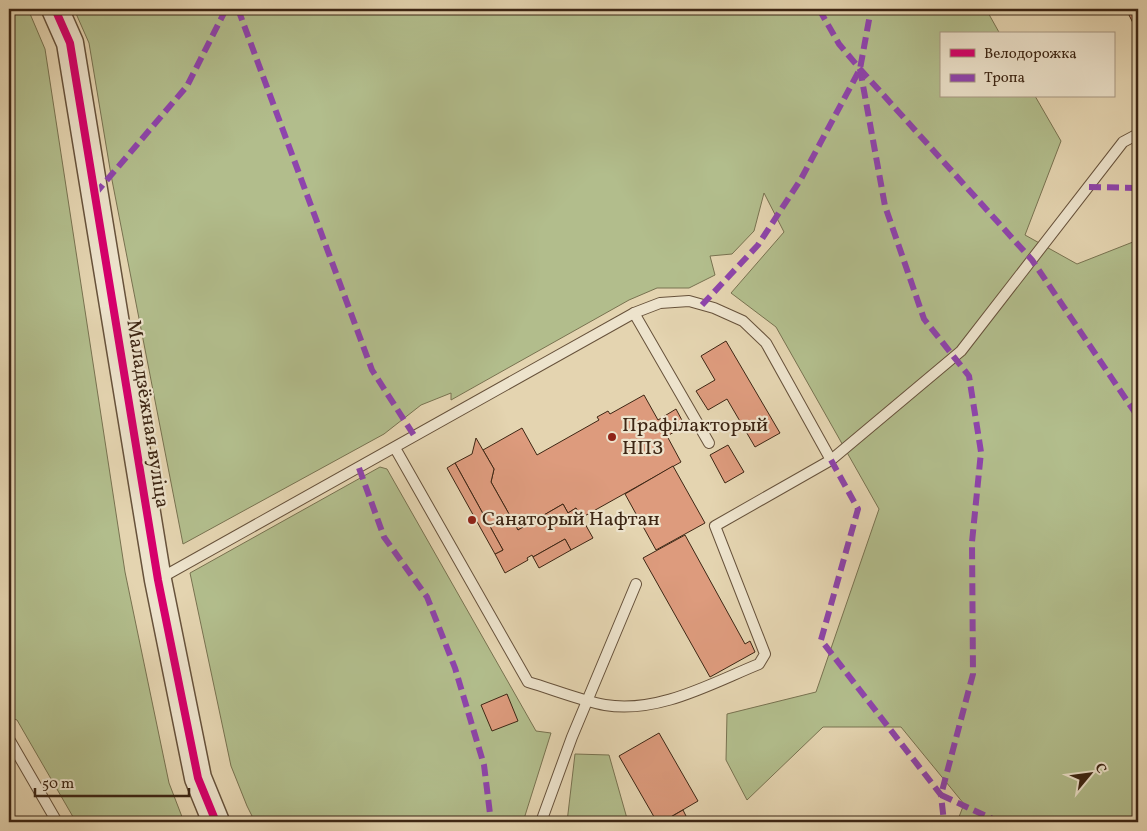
<svg xmlns="http://www.w3.org/2000/svg" width="1147" height="831" font-family="Vollkorn,serif">
<style>
.green{fill:#b2bd8c;stroke:#787250}
.building{fill:#dd9b7d;stroke:#3d2614}
.lines{fill:none;stroke-linecap:round;stroke-linejoin:round}
.service-casing{stroke:#67523b;stroke-width:12}
.tertiary-casing{stroke:#67523b;stroke-width:29}
.service{stroke:#ede3cc;stroke-width:10}
.tertiary{stroke:#ede3cc;stroke-width:26}
.quiet{stroke:#8e44ad;stroke-width:6;stroke-dasharray:12 6;stroke-linecap:butt}
.cycleway-casing{stroke:#ede3cc;stroke-width:11}
.cycleway{stroke:#d6006c;stroke-width:8}
.poi-dot{fill:#8f2418;stroke:#ede3cc;stroke-width:2}
.labels{text-anchor:middle;dominant-baseline:central;stroke-width:4.5;stroke-linejoin:round;paint-order:stroke}
.street-label{font-size:20px;fill:#3d2614;stroke:#ede3cc}
.poi-label{font-size:20px;fill:#3d2614;stroke:#ede3cc;text-anchor:start}
</style>
<rect width="100%" height="100%" fill="#e4d4b0"/>
<filter id="stains"><feTurbulence type="fractalNoise" baseFrequency=".004" numOctaves="4"/><feColorMatrix values="0 0 0 0 .2 0 0 0 0 .09 0 0 0 0 .02 0 0 0 .5 -.17"/></filter>
<radialGradient id="worn" r=".72"><stop offset=".6" stop-color="#630" stop-opacity="0"/><stop offset="1" stop-color="#630" stop-opacity=".3"/></radialGradient>
<!-- green -->
<g class="green">
<path d="M9,9H28L45,49L125,572L169,783L184,822H76L17,720L9,717Z"/>
<path d="M74,9H986L1000,34H941V96H1035L1061,141L1025,235L1077,264L1138,240V822H957L964,804L901,727H823L747,800L726,760L727,714L816,692L879,509L776,327L731,293L784,232L764,193L754,231L732,254L710,256L715,275L689,288H657L629,300L451,400V393L421,405L384,434L183,544L111,175L89,43Z"/>
<path d="M380,467L387,469L536,731L551,733L523,822H255L247,806L231,766L190,573Z"/>
<path d="M575,754L609,755L628,822H567Z"/>
</g>
<!-- building -->
<g class="building">
<path d="M1126,9H1138V23L1134,25Z"/>
<path d="M726,341L780,433L755,447L727,399L708,410L696,391L715,380L701,356Z"/>
<path d="M644,395L658,420L676,409L685,426L667,436L681,462L581,518L576,508L568,513L563,504L518,530L491,482L494,469L483,450L522,428L537,455L599,420L597,417L608,411L610,414Z"/>
<path d="M476,438L494,469L491,482L518,530L563,504L568,513L576,508L593,538L571,550L565,539L533,557L532,555L527,558L528,560L505,573L495,554L503,550L455,463L472,454Z"/>
<path d="M728,445L744,472L725,483L710,455Z"/>
<path d="M455,463L503,550L495,554L447,468Z"/>
<path d="M673,466L705,523L656,550L625,494Z"/>
<path d="M685,535L745,644L750,641L755,652L710,677L643,558Z"/>
<path d="M565,539L571,550L539,568L533,557Z"/>
<path d="M507,694L518,721L492,731L481,705Z"/>
<path d="M659,733L698,801L662,822H657L619,756Z"/>
<path d="M683,810L689,822H662Z"/>
</g>
<g class="lines">
<defs>
<g id="service">
<path d="M634,313L709,443"/>
<path d="M831,460L961,351L1123,142L1138,134"/>
<path d="M159,579L634,313L660,303L689,301L714,308L743,321L766,343L831,460L715,526L765,654L759,664C712,683 658,714 605,705C582,701 552,689 528,682L395,448"/>
<path d="M9,739L57,822"/>
<path d="M541,822L572,737L636,584"/>
</g>
<path id="tertiary" d="M55,9L70,43L158,580L198,778L216,822"/>
</defs>
<!-- service casing -->
<use href="#service" class="service-casing"/>
<!-- tertiary casing -->
<use href="#tertiary" class="tertiary-casing"/>
<!-- service -->
<use href="#service" class="service"/>
<!-- tertiary -->
<use href="#tertiary" class="tertiary"/>
<!-- quiet -->
<g class="quiet">
<path d="M238,9L372,370L415,437"/>
<path d="M819,9L839,44L860,69L1032,260L1138,417"/>
<path d="M860,69L885,206L924,319L969,376L981,452L972,542L973,674L941,795L999,822"/>
<path d="M1089,187L1138,188"/>
<path d="M95,194L187,86L226,9"/>
<path d="M702,305L758,245L801,179L860,69L871,9"/>
<path d="M831,460L858,509L821,640L941,795L944,822"/>
<path d="M359,468L384,537L427,597L455,668L484,765L491,822"/>
</g>
<defs>
<path id="cycleway" d="M55,9L70,43L158,580L198,778L216,822"/>
</defs>
<!-- cycleway casing -->
<use href="#cycleway" class="cycleway-casing"/>
<!-- cycleway -->
<use href="#cycleway" class="cycleway"/>
</g>
<!-- markers -->
<g class="poi-dot">
<circle cx="612" cy="437" r="5"/>
<circle cx="472" cy="520" r="5"/>
</g>
<g class="labels">
<!-- street labels -->
<g class="street-label">
<text transform="translate(147 414) rotate(81)">Маладзёжная вуліца</text>
</g>
<!-- poi labels -->
<g class="poi-label">
<text x="622" y="426">Прафілакторый<tspan x="622" dy="23">НПЗ</tspan></text>
<text x="482" y="520">Санаторый Нафтан</text>
</g>
</g>
<!-- margin -->
<rect width="1147" height="831" fill="none" stroke="#e4d4b0" stroke-width="30"/>
<rect x="10" y="10" width="1127" height="811" fill="none" stroke="#3d2614" stroke-width="2.5"/>
<rect x="15" y="15" width="1117" height="801" fill="none" stroke="#3d2614"/>
<!-- legend -->
<rect x="940" y="32" width="175" height="65" fill="#ede3cc" stroke="#a79782"/>
<rect x="950" y="49" width="25" height="8" fill="#d6006c" stroke="#a79782"/>
<text x="984" y="58" font-size="15" fill="#3d2614">Велодорожка</text>
<rect x="950" y="74" width="25" height="8" fill="#8e44ad" stroke="#a79782"/>
<text x="984" y="82" font-size="15" fill="#3d2614">Тропа</text>
<!-- north arrow -->
<g transform="translate(1090 774) rotate(61)" stroke="#ede3cc" stroke-width="4" paint-order="stroke">
<path d="M0-4L9 19L0 12L-9 19Z" fill="#3d2614"/>
<text y="-8" font-size="14" font-weight="bold" text-anchor="middle" fill="#3d2614">С</text>
</g>
<!-- scale -->
<path d="M35 788v8h154v-8" fill="none" stroke="#3d2614" stroke-width="2.5"/>
<text x="42" y="788" font-size="15" fill="#3d2614" stroke="#ede3cc" stroke-width="4" paint-order="stroke">50 m</text>
<rect width="100%" height="100%" filter="url(#stains)"/>
<rect width="100%" height="100%" fill="url(#worn)"/>
</svg>
